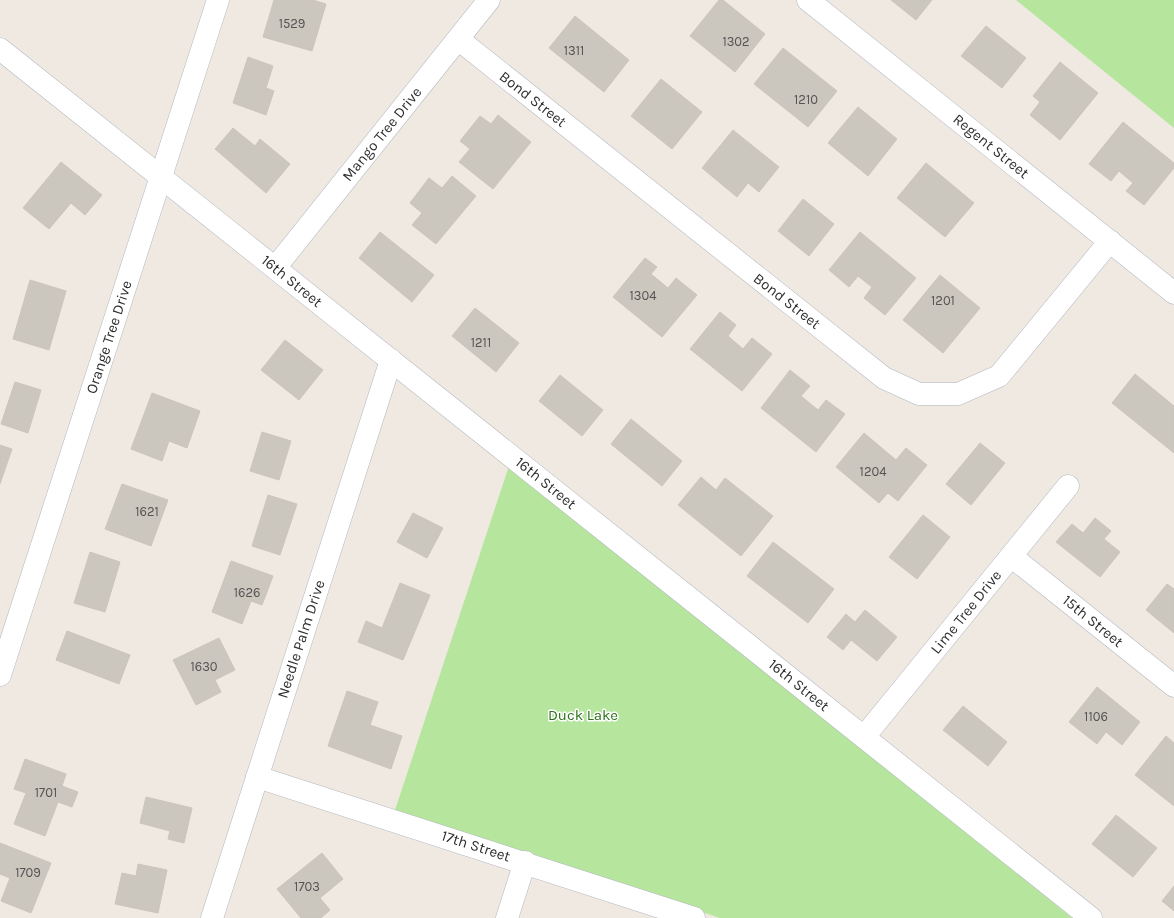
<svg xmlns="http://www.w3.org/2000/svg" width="1174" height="918" font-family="Karla,sans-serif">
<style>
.green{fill:#b6e59e}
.building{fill:#cbc7bf;stroke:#cbc5ba}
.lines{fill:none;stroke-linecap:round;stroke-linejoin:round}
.street-casing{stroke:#b4b7c1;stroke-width:23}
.street{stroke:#fff;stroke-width:22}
.labels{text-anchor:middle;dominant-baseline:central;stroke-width:3;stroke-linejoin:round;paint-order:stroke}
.number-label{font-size:13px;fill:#555452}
.street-label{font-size:15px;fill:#2e2e2e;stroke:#fff}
.park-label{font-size:15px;fill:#2c6e1b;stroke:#fff}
</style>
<rect width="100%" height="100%" fill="#efe9e1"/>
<!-- green -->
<g class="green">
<path d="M1016,0H1174V128Z"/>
<path d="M509,466L833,724L1072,918H720L395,810Z"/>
</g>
<!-- building -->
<g class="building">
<path d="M274,0H313L326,4L312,51L263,37Z"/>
<path d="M719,0H723L765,34L735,72L690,36Z"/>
<path d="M891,0H932L916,20Z"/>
<path d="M575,16L629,60L604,92L549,48Z"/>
<path d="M986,26L1026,58L1002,88L961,56Z"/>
<path d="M783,48L837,91L808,127L754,84Z"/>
<path d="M248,57L273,66L266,88L274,91L266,115L233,103Z"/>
<path d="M1060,62L1098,93L1060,140L1030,115L1040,102L1033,96Z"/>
<path d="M661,79L702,112L672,149L631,116Z"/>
<path d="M858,107L897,139L868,176L828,143Z"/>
<path d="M498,115L531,142L493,189L459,162L470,149L460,141L480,116L491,124Z"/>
<path d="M1123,122L1174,163V168L1144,205L1126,191L1133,183L1119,171L1111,181L1089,164Z"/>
<path d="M233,128L255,146L260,139L290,164L266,193L215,149Z"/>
<path d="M733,130L779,167L759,192L748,183L737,197L702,168Z"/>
<path d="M61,162L102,195L85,215L71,203L49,229L23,208Z"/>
<path d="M926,163L974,203L945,237L897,198Z"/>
<path d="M452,176L476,196L436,244L412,225L422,213L410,203L429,178L442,188Z"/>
<path d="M803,199L834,224L809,256L778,231Z"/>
<path d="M380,232L434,275L412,302L359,258Z"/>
<path d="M860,232L916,278L885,315L864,298L872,287L858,276L849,287L829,270Z"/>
<path d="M645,258L657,267L651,274L668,288L676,278L697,295L662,337L613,297Z"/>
<path d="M940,275L980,308L943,353L903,320Z"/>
<path d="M30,280L66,291L49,350L13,339Z"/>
<path d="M475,308L519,343L496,372L452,336Z"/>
<path d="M720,312L736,325L728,336L743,349L752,338L772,354L742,391L690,349Z"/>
<path d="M285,340L323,370L299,400L261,370Z"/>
<path d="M790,370L810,386L801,396L818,410L826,400L845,414L816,452L761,408Z"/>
<path d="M1135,374L1174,406V453L1112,403Z"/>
<path d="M560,375L603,410L582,436L539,401Z"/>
<path d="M15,382L41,390L28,433L1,424Z"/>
<path d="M152,393L200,411L187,448L169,441L162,461L131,449Z"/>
<path d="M631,419L682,461L662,486L611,444Z"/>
<path d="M262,432L291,441L279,480L250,471Z"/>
<path d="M864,433L896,460L906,448L927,465L898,501L888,493L879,503L836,467Z"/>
<path d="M980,443L1005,463L971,505L946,484Z"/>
<path d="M0,445L12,449L0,484Z"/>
<path d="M701,477L716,490L725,478L773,516L741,556L678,505Z"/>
<path d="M122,484L168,500L151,546L105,529Z"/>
<path d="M268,495L297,504L280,555L252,546Z"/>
<path d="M413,513L443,528L427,558L397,542Z"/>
<path d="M923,515L950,537L917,579L889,557Z"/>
<path d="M1095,518L1111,531L1104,539L1120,552L1100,577L1056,542L1072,524L1083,533Z"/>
<path d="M773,542L834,589L808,623L747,576Z"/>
<path d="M90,552L120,562L105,612L74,603Z"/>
<path d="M231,561L273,576L262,605L251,601L242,624L212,612Z"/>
<path d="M400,583L430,595L403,660L358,642L366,621L382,628Z"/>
<path d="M1167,584L1174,589V633L1146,610Z"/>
<path d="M865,610L897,637L877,661L851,640L843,650L827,637L846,614L855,622Z"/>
<path d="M67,631L130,655L119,684L56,660Z"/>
<path d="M219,638L235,670L215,680L221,692L196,705L173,660Z"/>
<path d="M1097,687L1140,722L1122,745L1106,732L1097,744L1069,722Z"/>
<path d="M347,691L378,702L370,725L402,736L391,769L328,746Z"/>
<path d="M963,706L1007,742L988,766L943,730Z"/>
<path d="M1166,736L1174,743V806L1135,775Z"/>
<path d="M25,759L66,774L62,786L78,792L72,807L58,802L45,836L14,824L26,793L14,789Z"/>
<path d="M146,797L192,808L184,843L168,839L170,831L140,823Z"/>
<path d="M1116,815L1157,848L1133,877L1092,844Z"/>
<path d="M0,843L51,863L31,913L1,901L10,878L0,874Z"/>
<path d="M322,853L343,879L320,898L330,910L321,918H301L277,889Z"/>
<path d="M138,864L167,870L158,913L115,904L122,873L136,876Z"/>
<path d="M1174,886V911L1162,901Z"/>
</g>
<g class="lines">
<defs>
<g id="street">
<path d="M808,0L1174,293"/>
<path d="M458,39L884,378L919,394H958L999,376L1110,241"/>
<path d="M0,49L1091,918"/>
<path d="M275,268L489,0"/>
<path d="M1011,556L1174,686"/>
<path d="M0,675L218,0"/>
<path d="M864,737L1068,486"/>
<path d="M257,777L694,918"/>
<path d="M212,918L391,360"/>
<path d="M507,918L525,862"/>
</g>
</defs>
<!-- street casing -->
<use href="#street" class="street-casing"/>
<!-- street -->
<use href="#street" class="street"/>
</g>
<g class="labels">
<!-- number labels -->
<g class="number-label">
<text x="292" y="23">1529</text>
<text x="736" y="41">1302</text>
<text x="574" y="50">1311</text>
<text x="806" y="99">1210</text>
<text x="643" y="295">1304</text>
<text x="943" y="300">1201</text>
<text x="481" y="342">1211</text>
<text x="873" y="471">1204</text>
<text x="147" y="511">1621</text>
<text x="247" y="592">1626</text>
<text x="204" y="666">1630</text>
<text x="1096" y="716">1106</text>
<text x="46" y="792">1701</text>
<text x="28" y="872">1709</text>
<text x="307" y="886">1703</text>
</g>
<!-- street labels -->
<g class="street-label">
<text transform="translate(533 99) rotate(38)">Bond Street</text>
<text transform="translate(382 134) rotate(-51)">Mango Tree Drive</text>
<text transform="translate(991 146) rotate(39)">Regent Street</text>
<text transform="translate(292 281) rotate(39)">16th Street</text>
<text transform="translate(787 301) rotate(38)">Bond Street</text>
<text transform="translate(109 337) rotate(-72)">Orange Tree Drive</text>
<text transform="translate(546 483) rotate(39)">16th Street</text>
<text transform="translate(966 612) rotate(-51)">Lime Tree Drive</text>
<text transform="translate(1093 621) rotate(39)">15th Street</text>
<text transform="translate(301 639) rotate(-72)">Needle Palm Drive</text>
<text transform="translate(799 685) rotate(39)">16th Street</text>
<text transform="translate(476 846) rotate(18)">17th Street</text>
</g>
<!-- park labels -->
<g class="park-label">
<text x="583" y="715">Duck Lake</text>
</g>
</g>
</svg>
